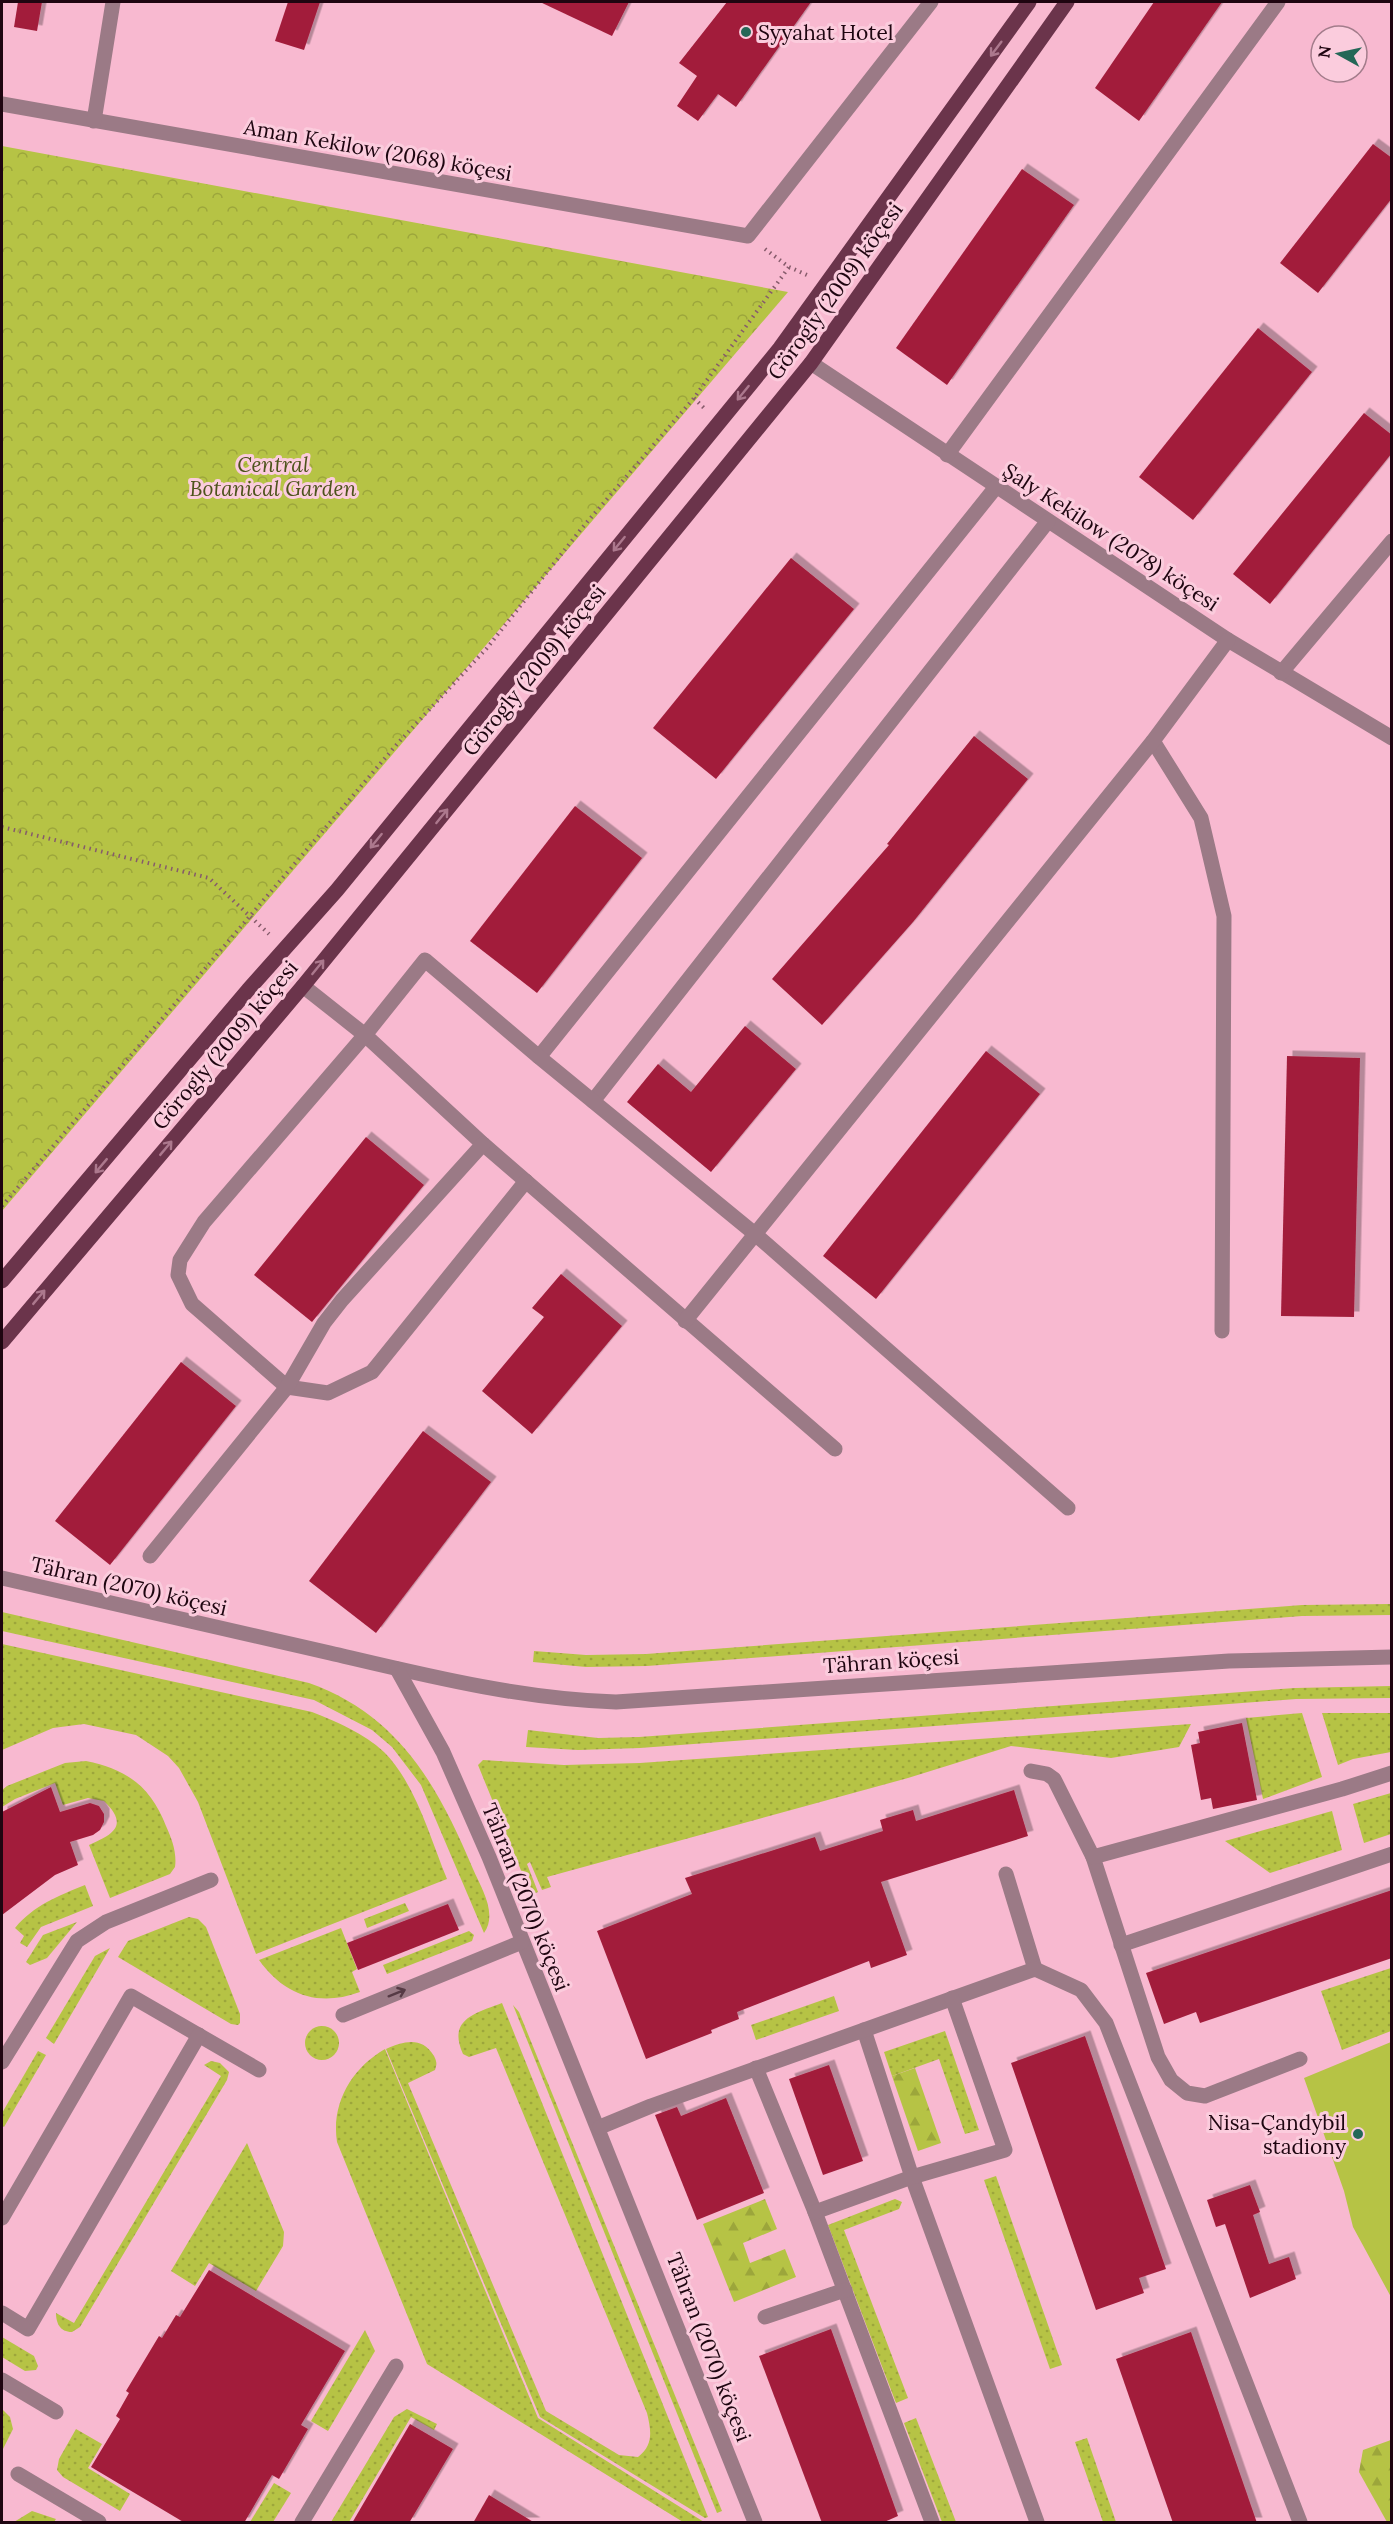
<svg xmlns="http://www.w3.org/2000/svg" width="1393" height="2524" font-family="Lora,serif">
<style>
.grass{fill:url(#grass-dots)}
.forest{fill:url(#forest-firs)}
.park{fill:url(#park-crowns)}
.pitch{fill:#b6c345}
.building{fill:#a21d3b;filter:url(#shadow)}
.lines{fill:none;stroke-linecap:round;stroke-linejoin:round}
.path{stroke:#865b6b;stroke-width:4;stroke-dasharray:1.5 4.5;stroke-linecap:butt}
.minor{stroke:#9b7a86;stroke-width:15}
.major{stroke:#6b344b;stroke-width:15}
.oneway{stroke:#ac788d}
.oneway2{stroke:#563a45}
.poi-dot{fill:#246757;stroke:#fbccdd;stroke-width:2}
.labels{text-anchor:middle;dominant-baseline:central;stroke-width:6;stroke-linejoin:round;paint-order:stroke}
.poi-label{font-size:21px;fill:#1e0510;stroke:#fbccdd;text-anchor:start}
.street-label{font-size:21px;fill:#1e0510;stroke:#fbccdd}
.park-label{font-size:21px;font-style:italic;fill:#4d531b;stroke:#fbccdd}
</style>
<defs>
<pattern id="grass-dots" width="8" height="8" patternUnits="userSpaceOnUse" patternTransform="scale(1.5)"><rect width="8" height="8" fill="#b6c345"/><path d="M2 2h.1M6 6h.1" fill="none" stroke="#9ca63b" stroke-width="1.8" stroke-linecap="round"/></pattern>
<pattern id="forest-firs" width="22" height="20" patternUnits="userSpaceOnUse" patternTransform="scale(1.5)"><rect width="22" height="20" fill="#b6c345"/><path d="M5 1l3.5 6h-7zM16 11l3.5 6h-7z" fill="#9ca63b"/></pattern>
<pattern id="park-crowns" width="20" height="18" patternUnits="userSpaceOnUse" patternTransform="scale(1.5)"><rect width="20" height="18" fill="#b6c345"/><path d="M2 6a3 3 0 1 1 6 0M12 15a3 3 0 1 1 6 0" fill="none" stroke="#9ca63b"/></pattern>
<filter id="shadow"><feDropShadow dx="5.5" dy="-5.5" stdDeviation="0" flood-color="#0004"/></filter>
</defs>
<rect width="100%" height="100%" fill="#f8b9d0"/>
<!-- grass -->
<g class="grass">
<path d="M1391,1604V1615L1302,1616L647,1666L586,1667L533,1662L534,1651L586,1655L646,1654L1302,1605Z"/>
<path d="M2,1612L309,1683C399,1715 438,1786 473,1869C481,1888 498,1913 484,1933L421,1785L392,1747L372,1730L314,1700L2,1631Z"/>
<path d="M2,1644L312,1712C337,1722 364,1733 384,1752C416,1784 430,1838 447,1879L256,1954L198,1802L179,1768L168,1756L136,1735L84,1724L53,1728L2,1750Z"/>
<path d="M1391,1686V1698L1296,1699L640,1748L578,1750L526,1747L528,1730L598,1738L639,1737L1295,1688Z"/>
<path d="M1302,1713L1322,1777L1263,1799L1246,1718Z"/>
<path d="M1322,1713H1391V1752L1353,1759L1338,1765Z"/>
<path d="M1191,1724L1179,1747L1111,1758L1011,1746L908,1778L547,1877L551,1887L542,1890L530,1862L527,1864L538,1892L531,1895L478,1765L483,1760L564,1765L640,1763Z"/>
<path d="M86,1761C127,1769 151,1787 166,1826C172,1839 177,1853 175,1867L170,1874L110,1898L89,1845C112,1835 130,1826 104,1801L88,1798L63,1805L55,1783L15,1799L2,1807V1790L7,1786L65,1763Z"/>
<path d="M1391,1793V1834L1364,1843L1353,1804Z"/>
<path d="M1332,1811L1342,1850L1270,1873L1225,1841Z"/>
<path d="M85,1885L93,1906L41,1927L27,1947L20,1943L24,1936L15,1928C34,1905 58,1896 85,1885Z"/>
<path d="M405,1903L409,1911L367,1928L364,1919Z"/>
<path d="M189,1917L198,1919L206,1927L240,2014V2023L238,2025L231,2024L118,1957L128,1941Z"/>
<path d="M77,1922L47,1958L30,1965L26,1962L43,1935Z"/>
<path d="M341,1928L357,1969L352,1972L360,1992C319,2007 285,1996 259,1960Z"/>
<path d="M469,1931L474,1935L472,1941L387,1974L383,1965Z"/>
<path d="M110,1948L54,2044L46,2038L95,1956Z"/>
<path d="M1391,1968V2031L1342,2050L1321,1991Z"/>
<path d="M834,1996L839,2011L756,2040L751,2025Z"/>
<path d="M502,2003L708,2517L705,2518L540,2417L386,2049C404,2041 422,2036 434,2056C437,2062 437,2064 435,2070L408,2083L546,2411L619,2455L638,2457C654,2445 651,2430 647,2413L496,2048L469,2057L463,2054C447,2019 476,2013 502,2003Z"/>
<path d="M513,2005L519,2012L722,2511L717,2513Z"/>
<circle cx="322" cy="2043" r="17"/>
<path d="M945,2031L979,2130L965,2134L939,2059L892,2076L884,2052Z"/>
<path d="M385,2049L538,2418L704,2522H683L427,2364L337,2142C331,2103 352,2068 385,2049Z"/>
<path d="M38,2051L46,2055L4,2127L2,2125V2113Z"/>
<path d="M211,2061L220,2063L229,2072L227,2080L80,2327L72,2332C60,2332 56,2323 56,2313L74,2323L221,2076L204,2065Z"/>
<path d="M247,2143L284,2232L283,2246L256,2291L209,2263L195,2286L171,2271Z"/>
<path d="M996,2176L1062,2365L1050,2369L984,2180Z"/>
<path d="M895,2199L902,2202L899,2209L844,2230L908,2398L896,2403L828,2225Z"/>
<path d="M365,2330L375,2351L328,2431L311,2421Z"/>
<path d="M2,2337L34,2356L38,2366L36,2370L25,2371L2,2357Z"/>
<path d="M2,2409L10,2417L13,2429L2,2451Z"/>
<path d="M407,2409L437,2424L434,2430L411,2417L349,2522H331L394,2417Z"/>
<path d="M916,2418L956,2522H942L904,2423Z"/>
<path d="M76,2429L102,2444L88,2468L130,2494L120,2511L63,2477L57,2470L59,2459Z"/>
<path d="M1087,2438L1116,2522H1103L1075,2442Z"/>
<path d="M274,2483L291,2493L273,2522H250Z"/>
<path d="M32,2511L56,2519L54,2522H14Z"/>
</g>
<!-- forest -->
<g class="forest">
<path d="M915,2068L941,2143L918,2151L892,2076Z"/>
<path d="M765,2199L777,2229L743,2243L750,2263L785,2249L796,2277L734,2302L703,2224Z"/>
<path d="M1391,2440V2522H1387L1359,2472L1363,2450Z"/>
</g>
<!-- park -->
<path class="park" d="M2,146L788,292L2,1211Z"/>
<!-- pitch -->
<path class="pitch" d="M1391,2042V2297L1353,2227L1344,2191L1304,2078Z"/>
<!-- building -->
<g class="building">
<path d="M18,2H42L37,31L14,27Z"/>
<path d="M288,2H320L304,50L275,41Z"/>
<path d="M540,2H629L612,36Z"/>
<path d="M727,2H811L736,107L718,94L698,121L677,106L697,76L679,63Z"/>
<path d="M1154,2H1222L1139,121L1095,88Z"/>
<path d="M1373,144L1392,158V198L1318,293L1280,263Z"/>
<path d="M1022,169L1074,205L947,385L896,348Z"/>
<path d="M1258,328L1312,372L1193,520L1139,477Z"/>
<path d="M1364,413L1392,435V453L1270,604L1233,574Z"/>
<path d="M791,558L854,609L716,779L653,728Z"/>
<path d="M974,736L1028,779L913,922L822,1025L772,979L889,845L887,844Z"/>
<path d="M575,806L642,858L537,993L470,941Z"/>
<path d="M745,1026L796,1069L711,1172L627,1102L658,1064L691,1092Z"/>
<path d="M986,1051L1040,1094L876,1299L823,1256Z"/>
<path d="M1287,1056L1360,1058L1354,1317L1281,1316Z"/>
<path d="M366,1137L424,1185L312,1322L254,1275Z"/>
<path d="M561,1274L622,1326L532,1434L482,1391L544,1317L532,1308Z"/>
<path d="M181,1362L236,1406L110,1565L55,1521Z"/>
<path d="M423,1431L491,1482L376,1633L309,1581Z"/>
<path d="M1242,1723L1257,1800L1213,1809L1211,1798L1201,1800L1191,1745L1200,1743L1198,1732Z"/>
<path d="M51,1787L60,1812L90,1803L99,1806L104,1814V1822L100,1830L93,1835L70,1842L78,1865L55,1875L2,1915V1812Z"/>
<path d="M1014,1790L1028,1836L881,1882L907,1955L871,1968L869,1961L737,2012L739,2019L711,2030L712,2033L646,2059L597,1931L692,1894L685,1878L815,1837L820,1851L883,1831L880,1820L913,1810L916,1821Z"/>
<path d="M1392,1890V1958L1200,2023L1196,2012L1164,2024L1146,1973Z"/>
<path d="M448,1904L459,1930L358,1970L347,1943Z"/>
<path d="M1085,2036L1166,2269L1139,2278L1144,2293L1096,2310L1011,2063Z"/>
<path d="M829,2065L863,2161L823,2175L789,2079Z"/>
<path d="M726,2098L764,2193L697,2220L655,2115L677,2107L681,2116Z"/>
<path d="M1250,2185L1260,2212L1253,2215L1269,2264L1289,2257L1296,2279L1250,2298L1225,2224L1216,2227L1207,2200Z"/>
<path d="M209,2270L345,2351L301,2425L308,2429L279,2479L272,2475L244,2523H185L91,2467L120,2419L116,2416L129,2393L126,2391L159,2336L162,2338L176,2315L180,2317Z"/>
<path d="M831,2329L898,2516L882,2523H822L759,2356Z"/>
<path d="M1191,2332L1257,2523H1173L1116,2359Z"/>
<path d="M410,2424L453,2449L409,2523H352Z"/>
<path d="M489,2495L535,2523H473Z"/>
</g>
<g class="lines">
<!-- path -->
<g class="path">
<path d="M765,249L789,267L807,275"/>
<path d="M694,398L704,408"/>
<path d="M2,827L209,878L269,934"/>
<path d="M2,1206L398,743L487,648L582,528L694,398L789,267"/>
</g>
<!-- minor -->
<g class="minor">
<path d="M2,104L748,236L931,2"/>
<path d="M94,121L113,2"/>
<path d="M811,363L1228,640L1392,738"/>
<path d="M947,455L1278,2"/>
<path d="M1281,673L1392,541"/>
<path d="M1153,741L1201,818L1224,916L1222,1331"/>
<path d="M303,986L365,1035L483,1144L835,1449"/>
<path d="M539,1057L996,487"/>
<path d="M593,1101L1048,521"/>
<path d="M526,1181L372,1372L328,1393L287,1387L192,1304L178,1275L180,1260L204,1222L365,1035L425,960L539,1057L755,1234L1068,1508"/>
<path d="M685,1321L1153,741L1228,640"/>
<path d="M150,1556L287,1387L324,1323L342,1300L483,1144"/>
<path d="M2,1578C111,1603 220,1628 330,1653C424,1675 519,1699 616,1702L1229,1661L1392,1657"/>
<path d="M397,1669L443,1752L489,1857L755,2522"/>
<path d="M1031,1771L1047,1774L1054,1779L1093,1857L1158,2057L1171,2080L1187,2093L1205,2096L1300,2059"/>
<path d="M1093,1857L1342,1789L1392,1773"/>
<path d="M1006,1874L1035,1969"/>
<path d="M1121,1945L1392,1854"/>
<path d="M343,2015L522,1942"/>
<path d="M864,2030L912,2177L1037,2522"/>
<path d="M2,2062L77,1941L106,1922L211,1880"/>
<path d="M756,2068L815,2212L932,2522"/>
<path d="M600,2127L651,2106L1035,1969L1081,1990L1106,2023L1300,2522"/>
<path d="M815,2212L912,2177L1005,2150L952,1998"/>
<path d="M2,2218L131,1996L259,2070"/>
<path d="M2,2313L28,2329L199,2035"/>
<path d="M765,2317L845,2290"/>
<path d="M2,2380L56,2412"/>
<path d="M18,2474L99,2522"/>
<path d="M302,2522L396,2366"/>
</g>
<!-- major -->
<g class="major">
<path d="M2,1281L248,990L337,890L780,348L1029,2"/>
<path d="M2,1342L303,986L811,363L1067,2"/>
</g>
</g>
<!-- one-way arrows -->
<defs><path id="oneway-shaft" d="M-6 0H5M1.5-3L5.5 0L1.5 3" fill="none" stroke-width="1.6" stroke-linecap="round" stroke-linejoin="round" transform="scale(1.5)"/></defs>
<g class="oneway">
<use href="#oneway-shaft" transform="translate(996 49) rotate(127)"/>
<use href="#oneway-shaft" transform="translate(743 393) rotate(129)"/>
<use href="#oneway-shaft" transform="translate(619 544) rotate(129)"/>
<use href="#oneway-shaft" transform="translate(442 816) rotate(-51)"/>
<use href="#oneway-shaft" transform="translate(376 841) rotate(129)"/>
<use href="#oneway-shaft" transform="translate(318 967) rotate(-51)"/>
<use href="#oneway-shaft" transform="translate(166 1148) rotate(-50)"/>
<use href="#oneway-shaft" transform="translate(101 1166) rotate(130)"/>
<use href="#oneway-shaft" transform="translate(39 1297) rotate(-50)"/>
</g>
<use class="oneway2" href="#oneway-shaft" transform="translate(397 1993) rotate(-22)"/>
<!-- markers -->
<g class="poi-dot">
<circle cx="746" cy="32" r="6"/>
<circle cx="1358" cy="2134" r="6"/>
</g>
<g class="labels">
<!-- poi labels -->
<g class="poi-label">
<text x="758" y="32">Syyahat Hotel</text>
<text x="1346" y="2122" text-anchor="end">Nisa-Çandybil<tspan x="1346" dy="24">stadiony</tspan></text>
</g>
<!-- street labels -->
<g class="street-label">
<text transform="translate(378 150) rotate(10)">Aman Kekilow (2068) köçesi</text>
<text transform="translate(835 291) rotate(-54)">Görogly (2009) köçesi</text>
<text transform="translate(1111 537) rotate(33)">Şaly Kekilow (2078) köçesi</text>
<text transform="translate(534 670) rotate(-51)">Görogly (2009) köçesi</text>
<text transform="translate(225 1045) rotate(-50)">Görogly (2009) köçesi</text>
<text transform="translate(129 1586) rotate(13)">Tähran (2070) köçesi</text>
<text transform="translate(891 1661) rotate(-4)">Tähran köçesi</text>
<text transform="translate(526 1897) rotate(68)">Tähran (2070) köçesi</text>
<text transform="translate(709 2347) rotate(69)">Tähran (2070) köçesi</text>
</g>
<!-- park labels -->
<g class="park-label">
<text x="273" y="464">Central<tspan x="273" dy="24">Botanical Garden</tspan></text>
</g>
</g>
<!-- border -->
<rect width="1393" height="2524" fill="none" stroke="#1e0510" stroke-width="6"/>
<!-- north arrow -->
<g transform="translate(1339 54) rotate(278)"><circle r="28" fill="#fbccdd" stroke="#a37c8b" stroke-width="1.5"/>
<path d="M0-4.5L10 22L0 15L-10 22Z" fill="#246757"/>
<text y="-9" font-size="16" font-weight="bold" text-anchor="middle" fill="#1e0510">N</text>
</g>
</svg>
